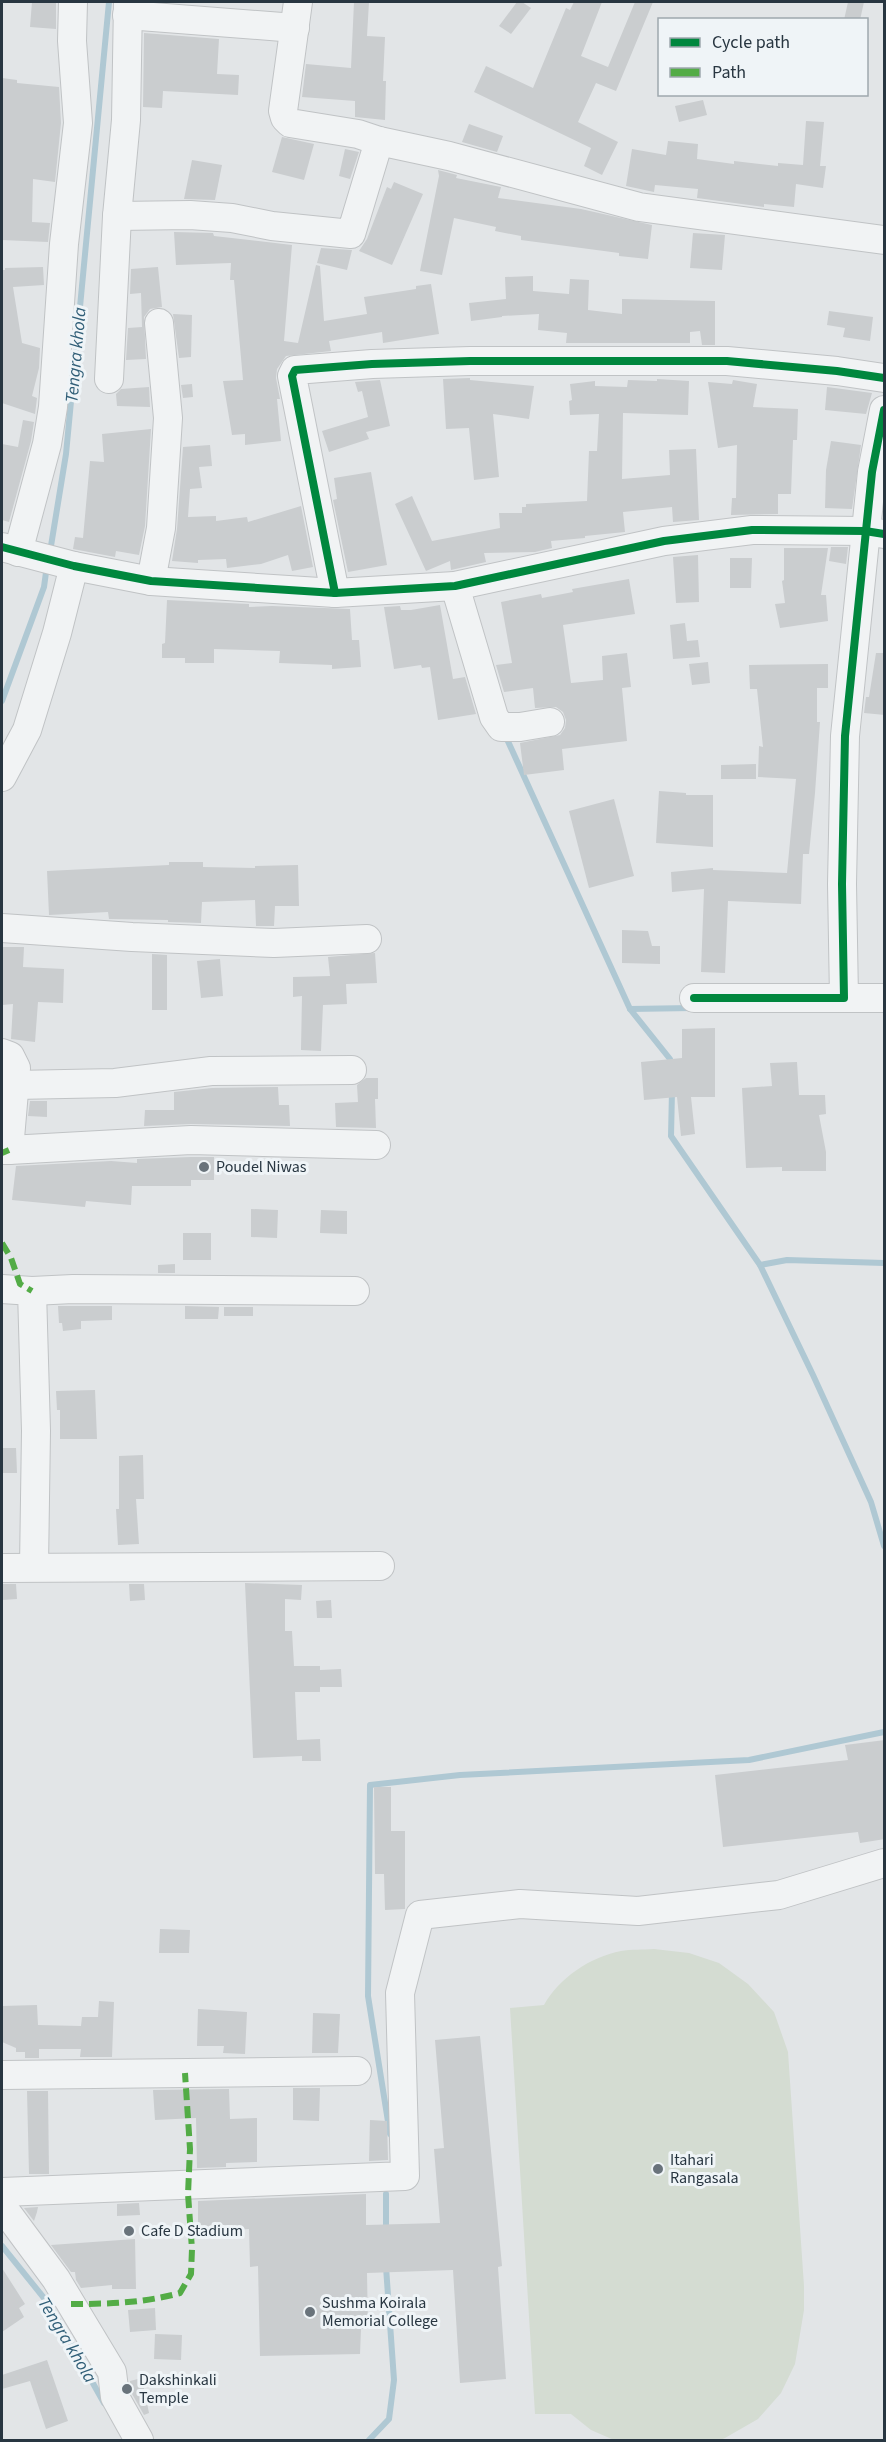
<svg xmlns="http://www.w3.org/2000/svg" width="886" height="2442" font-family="'Source Sans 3',sans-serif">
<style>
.green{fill:#d4dcd2}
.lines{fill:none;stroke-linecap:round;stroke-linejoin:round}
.stream{stroke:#afc8d3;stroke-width:6}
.building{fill:#cacdcf}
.minor-casing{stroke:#c0c3c5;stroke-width:30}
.minor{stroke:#f1f3f4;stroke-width:28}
.quiet{stroke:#53ac46;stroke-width:6;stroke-dasharray:12 6;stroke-linecap:butt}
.cycleway-casing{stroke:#eff4f7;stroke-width:11}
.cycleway{stroke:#00873e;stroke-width:8}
.poi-dot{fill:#69737b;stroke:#eff4f7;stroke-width:2}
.labels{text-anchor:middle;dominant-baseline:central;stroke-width:6;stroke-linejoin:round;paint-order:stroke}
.poi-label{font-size:16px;fill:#283641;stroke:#eff4f7;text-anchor:start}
.water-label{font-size:18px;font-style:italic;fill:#305e77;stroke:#eff4f7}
</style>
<rect width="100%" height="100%" fill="#e2e5e7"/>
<!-- green -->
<path class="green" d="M654,1949L689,1953L719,1963L748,1984L774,2012L788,2052L804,2286V2310L795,2364L781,2393L758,2419L725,2438L720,2440H614L591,2430L571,2414H535L510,2008L544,2005C559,1978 590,1957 621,1951C631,1949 643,1950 654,1949Z"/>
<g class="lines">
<!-- stream -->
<g class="stream">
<path d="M50,552L66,454L109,2"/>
<path d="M2,701L44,587L47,565"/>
<path d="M506,737L630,1009L670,1059L671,1066"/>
<path d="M630,1009L692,1008"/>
<path d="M672,1091L671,1136L760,1265L813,1375L871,1502L884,1546"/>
<path d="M760,1265L787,1260L884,1263"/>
<path d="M390,2134L368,1996L370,1785L460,1775L749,1760L884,1732"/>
<path d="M386,2194V2233"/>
<path d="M2,2246L48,2303L104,2403"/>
<path d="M369,2440L389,2419L394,2380L386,2267"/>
</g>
</g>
<!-- building -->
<g class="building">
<path d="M32,2H56V29L30,27Z"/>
<path d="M354,2H369L367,36L385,37L383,81H386L385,120L355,117V101L302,97L306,64L351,68Z"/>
<path d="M517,2H522L531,8L511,34L499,26Z"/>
<path d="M574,2H602L581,56L608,67L635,2H653L616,91L596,83L578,122L618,142L602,175L584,166L591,148L474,92L486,66L533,88L566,8L570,10Z"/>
<path d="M848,2H864L860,20H844Z"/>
<path d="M144,33L219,39L217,74L239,75L238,95L163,91L162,108L143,107Z"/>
<path d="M2,78L17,80V83L59,87L61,123L55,182L33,179L32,222L50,223L48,242L2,240Z"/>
<path d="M703,100L707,115L679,122L675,106Z"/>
<path d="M806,121L824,122L820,166H826L823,188L796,184L794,207L764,204V207L697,198L698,189L655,185L654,192L626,186L632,149L666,155L668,141L698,144L697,159L734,164V161L778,166V163L803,165Z"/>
<path d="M469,124L503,136L497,152L462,142Z"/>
<path d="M282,137L314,144L304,180L272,172Z"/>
<path d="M345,149L359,152L350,179L339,176Z"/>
<path d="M192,160L222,165L215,200L184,199Z"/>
<path d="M438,170L457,175L456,178L501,187L498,198L581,209L652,225L648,259L619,256V253L521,240V236L495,231L496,227L454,218L442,275L420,271L439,176Z"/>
<path d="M394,182L423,194L392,265L359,251L367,239L387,187L391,189Z"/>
<path d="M174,232L213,233L214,236L292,245L284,341L298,343L316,265L320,266L324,321L367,314L364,297L416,289V286L431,284L439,334L383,343L382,332L329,341L331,351L286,356L277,369L276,378L280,399H277L281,441L245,445V434L232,435L223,381L243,380L234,280H230L231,263L176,265Z"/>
<path d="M693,233L725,235L722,270L690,268Z"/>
<path d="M321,248L352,250L347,270L317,263Z"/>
<path d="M43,267L44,285L13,287L22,343L40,348L39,368L32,396L37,398L35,414L2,403V270H5V268Z"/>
<path d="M158,267L162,307L150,309L144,317L146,359L126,360L128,328L142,327L141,293L130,294L131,269Z"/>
<path d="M533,276V291L569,294L570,279L589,280L588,310L622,314V299L715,301V345H702L700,331L690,332V343H566L567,333L538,330L539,314L502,316V317L471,321L469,303L506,299L505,277Z"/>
<path d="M829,311L873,317L870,341L843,337L845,328L827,325Z"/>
<path d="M173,314L192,315L191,357L179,358Z"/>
<path d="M470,378V380L534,386L529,419L493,414L499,477L474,480L469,428L446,429L443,379Z"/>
<path d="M657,379L689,381L688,415L623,413L622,479L670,475L669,450L696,449L699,520L673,522L672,507L623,512L625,532L585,536V538L551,541L552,548L535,552L484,553L486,562L451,570L450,561L426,571L395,504L412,496L432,541L500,528L499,513H522V507H526V504L587,501L589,451H597L599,414L570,415L569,401L572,400L570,384L595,381V386L627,387L628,380L657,381Z"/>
<path d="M380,380L390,426L366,432L369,439L329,452L322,431L368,417L362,391L358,392L355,382Z"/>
<path d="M733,380L757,384L753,407L798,409L797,440H793L791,494H778V514L731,515L732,498H736L737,445L718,448L708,382L732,384Z"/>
<path d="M192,384L193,397L183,398L181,385Z"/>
<path d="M149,387L150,407L117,406L116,394L121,389Z"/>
<path d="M827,387L872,393L866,414L825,410Z"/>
<path d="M23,420L34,422L31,441L9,522L2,520V444L18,447Z"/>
<path d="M151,429L145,526L139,555L116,551L115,557L73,549L75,537L83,538L90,461L104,462L102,434Z"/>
<path d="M831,441L861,445L852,509L825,508L826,470Z"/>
<path d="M210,445L212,466L199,467L202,488L190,489L188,517L216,516V521L247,517L248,522L301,506L313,567L292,571L288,555L261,564L227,568L226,559L198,560V563L172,561L177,529L183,447Z"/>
<path d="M371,472L387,565L348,572L333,500L337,499L334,478Z"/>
<path d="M831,547H848L846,564L829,561Z"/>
<path d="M784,548H828L821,595H826L828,621L780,628L775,604L785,603L782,581L784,580Z"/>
<path d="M698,555L699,602L676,603L673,557Z"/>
<path d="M730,558H752L751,588H730Z"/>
<path d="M629,579L635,614L563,625L571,683L603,680L602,656L627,653L631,687L622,688L627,741L562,749L564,770L524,775L520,743L560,735L565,728L566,720L563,712L556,707L535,708L533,688L504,692L496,665L512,663L501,602L541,594L542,598L573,592L572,589Z"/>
<path d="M167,600L249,604V607L272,606L350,609L352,640H359L361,667L332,669V665L279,663L280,651L214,649V663H185V658H162V644L165,643Z"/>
<path d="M440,605L453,679L465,677L476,714L438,720L430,667L422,668L421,665L394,669L384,607L400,606L401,610H411Z"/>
<path d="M685,623L687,641L698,640L700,657L673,659L670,625Z"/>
<path d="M876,653H885V715L864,713L866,697H869Z"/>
<path d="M708,662L710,683L692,685L689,664Z"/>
<path d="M828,664V688H817V722H820L815,793L809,854H803L801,904L728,901L725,973L701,972L704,889L672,892L671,872L713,868V870L787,873L796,779L758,777L759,746L763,747L757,689H750L749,665Z"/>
<path d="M756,764V779H721V765Z"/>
<path d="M659,791L686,793V795H713V847L656,843Z"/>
<path d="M614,799L634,876L589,888L569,811Z"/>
<path d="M169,862H203V867L255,868V866L298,865L299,906H275L274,926H256L255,900L202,902L201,923L168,922V920L109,919L108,912L49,915L47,871L169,865Z"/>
<path d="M622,930L648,931L652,946H660V964L622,963Z"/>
<path d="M3,947H24L23,967L64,969L63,1003L38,1002L35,1042L11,1039L13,1004L2,1005Z"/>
<path d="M375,953L377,983L346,984L347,1004L323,1005L321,1051L301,1050L302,996L293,997V977L330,976L328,957Z"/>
<path d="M152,954L167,955V1010H152Z"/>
<path d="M220,959L223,996L201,998L197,961Z"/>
<path d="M715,1028V1097H691L695,1134L681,1136L677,1097L644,1100L641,1062L682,1058V1029Z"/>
<path d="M797,1062L799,1095H825L826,1114L819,1115L826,1152V1171H782V1167L746,1168L742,1088L772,1086L770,1063Z"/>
<path d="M366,1078H378V1099H375L376,1128L336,1127L335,1103L358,1102L357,1085Z"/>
<path d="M278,1087L279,1105H289L290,1126L191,1124L144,1126L145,1110H174V1092L212,1088Z"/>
<path d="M30,1101H47V1117L28,1116Z"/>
<path d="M191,1157H214V1180H191V1186H132L131,1205L86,1201L85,1207L12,1200L16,1166L111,1161L137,1163V1159Z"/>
<path d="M251,1209L278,1210L277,1238L251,1237Z"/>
<path d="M321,1210L347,1211V1234L320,1233Z"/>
<rect x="183" y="1233" width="28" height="27"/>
<path d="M175,1264V1273H158V1265Z"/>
<path d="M58,1306H112V1320L81,1321V1329L63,1331L62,1323H59Z"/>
<path d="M185,1306L219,1307L218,1319H185Z"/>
<rect x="224" y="1307" width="29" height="9"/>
<path d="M95,1390L97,1439H60V1410H57L56,1391Z"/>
<path d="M2,1448H16L17,1473H2Z"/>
<path d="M143,1455L144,1499H136L139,1544L118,1545L116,1509H119V1456Z"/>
<path d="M245,1583L302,1585L301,1600L285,1599V1631H292L294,1666H320V1670L341,1669L342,1687H320V1692H295L297,1740L320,1739L321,1761H302V1756L253,1758Z"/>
<path d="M2,1584H16L17,1599L2,1600Z"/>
<path d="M129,1584H144L145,1600L130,1601Z"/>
<path d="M331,1600L332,1618H317L316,1601Z"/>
<path d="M885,1740V1839L860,1843L858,1832L723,1847L715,1775L848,1760L845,1745Z"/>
<path d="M374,1787H391V1831H405V1909L385,1910L384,1874H375Z"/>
<path d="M160,1929L190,1930L189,1953H159Z"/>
<path d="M99,2001L114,2002L112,2057H80L81,2049H39V2058H25V2052H16V2048L2,2042V2006L37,2005L38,2025L81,2026L82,2017H98Z"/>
<path d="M198,2009L247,2012L245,2054L223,2053L224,2046H197Z"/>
<path d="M313,2013L340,2014L338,2053H312Z"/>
<path d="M480,2036L502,2266L498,2267L506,2379L460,2383L453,2270L367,2273L368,2329H361L360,2354L260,2356L258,2266L250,2267L249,2229L233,2230V2227L198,2228V2201L366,2194V2225L440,2223L434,2149L444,2148L435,2040Z"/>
<path d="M293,2088H320L319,2121L293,2120Z"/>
<path d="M229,2089L230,2119L257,2118V2162L226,2163V2167L197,2168L196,2118L155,2120L153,2090Z"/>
<path d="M27,2091H48L49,2174H29Z"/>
<path d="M370,2120L387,2121L388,2160L369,2161Z"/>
<path d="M139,2203L140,2215L117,2216V2204Z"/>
<path d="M38,2207L37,2212L34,2221L24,2208Z"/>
<path d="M135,2239L136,2289H112V2285L81,2288L76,2280L75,2272H71L51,2245Z"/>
<path d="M2,2268L25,2304L19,2308L24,2317L2,2332Z"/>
<path d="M155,2308L156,2330L130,2332L128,2310Z"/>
<path d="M155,2334L182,2335L181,2360L154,2359Z"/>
<path d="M47,2360L68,2421L46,2429L30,2381L2,2389V2375Z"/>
<path d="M142,2378L149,2413L144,2415L131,2392L130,2381Z"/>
</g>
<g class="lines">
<defs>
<g id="minor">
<path d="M298,2L283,111L285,118L290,123L358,134L379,141L449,156L639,207L884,240"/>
<path d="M127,15L295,28"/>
<path d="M117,216L190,215L232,218L272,226L351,234L379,141"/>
<path d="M109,379L117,216L126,120L128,2"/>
<path d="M2,547L74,566L151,581L335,593L455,586L664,541L752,530L865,531L884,534"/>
<path d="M18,552L47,444L53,407L64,244L78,123L72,41L73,2"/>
<path d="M151,581L161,528L168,418L159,323"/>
<path d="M455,586L494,717L501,727H520L550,722"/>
<path d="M335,593L292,376L295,370L372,364L470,361H727L837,371L884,378"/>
<path d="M2,777L27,730L57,633L74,566"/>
<path d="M2,928L132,937L274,943L367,939"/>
<path d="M694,998H884"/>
<path d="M844,998L842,884L845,736L872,472L884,410"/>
<path d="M2,1053L10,1056L16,1068L9,1150H2"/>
<path d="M15,1085L115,1083L211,1071L352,1070"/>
<path d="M9,1150L191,1140L376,1145"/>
<path d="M2,1289L32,1291L36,1431L34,1567"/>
<path d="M32,1291L73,1289L355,1291"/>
<path d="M2,1568L380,1566"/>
<path d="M2,2075L357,2071"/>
<path d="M2,2192L405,2176L400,1993L420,1915L520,1904L638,1911L779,1895L884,1863"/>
<path d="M2,2206L56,2279L112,2372L115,2397L139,2440"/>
</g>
</defs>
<!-- minor casing -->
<use href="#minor" class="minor-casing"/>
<!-- minor -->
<use href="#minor" class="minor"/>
<!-- quiet -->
<g class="quiet">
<path d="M2,1153L9,1150"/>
<path d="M2,1243L11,1258L20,1284L32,1291"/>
<path d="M71,2304C108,2304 144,2303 180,2293L191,2274L192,2249L188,2194L190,2149L185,2073"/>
</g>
<defs>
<g id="cycleway">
<path d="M2,547L74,566L151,581L335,593L455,586L664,541L752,530L865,531L884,534"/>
<path d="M335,593L292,376L295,370L372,364L470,361H727L837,371L884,378"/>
<path d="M694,998H844L842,884L845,736L872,472L884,410"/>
</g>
</defs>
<!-- cycleway casing -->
<use href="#cycleway" class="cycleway-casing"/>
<!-- cycleway -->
<use href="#cycleway" class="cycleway"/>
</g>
<!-- markers -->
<g class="poi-dot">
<circle cx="204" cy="1167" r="6"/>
<circle cx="658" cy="2169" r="6"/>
<circle cx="129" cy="2231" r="6"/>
<circle cx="310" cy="2312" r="6"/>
<circle cx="127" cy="2389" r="6"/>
</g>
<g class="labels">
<!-- poi labels -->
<g class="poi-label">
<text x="216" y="1167">Poudel Niwas</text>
<text x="670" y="2160">Itahari<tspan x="670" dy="18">Rangasala</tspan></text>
<text x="141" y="2231">Cafe D Stadium</text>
<text x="322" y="2303">Sushma Koirala<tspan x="322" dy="18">Memorial College</tspan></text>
<text x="139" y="2380">Dakshinkali<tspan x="139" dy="18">Temple</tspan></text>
</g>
<!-- water labels -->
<g class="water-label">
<text transform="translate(76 355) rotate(-85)">Tengra khola</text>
<text transform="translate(67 2340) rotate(59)">Tengra khola</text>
</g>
</g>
<!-- border -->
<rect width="886" height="2442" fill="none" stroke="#283641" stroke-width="6"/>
<!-- legend -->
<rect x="658" y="18" width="210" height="78" fill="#eff4f7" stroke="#9fa8ae" stroke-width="1.5"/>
<rect x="670" y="38" width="30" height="9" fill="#00873e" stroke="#9fa8ae" stroke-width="1.5"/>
<text x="712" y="48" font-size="18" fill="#283641">Cycle path</text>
<rect x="670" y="68" width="30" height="9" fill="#53ac46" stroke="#9fa8ae" stroke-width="1.5"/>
<text x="712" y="78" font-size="18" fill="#283641">Path</text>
</svg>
